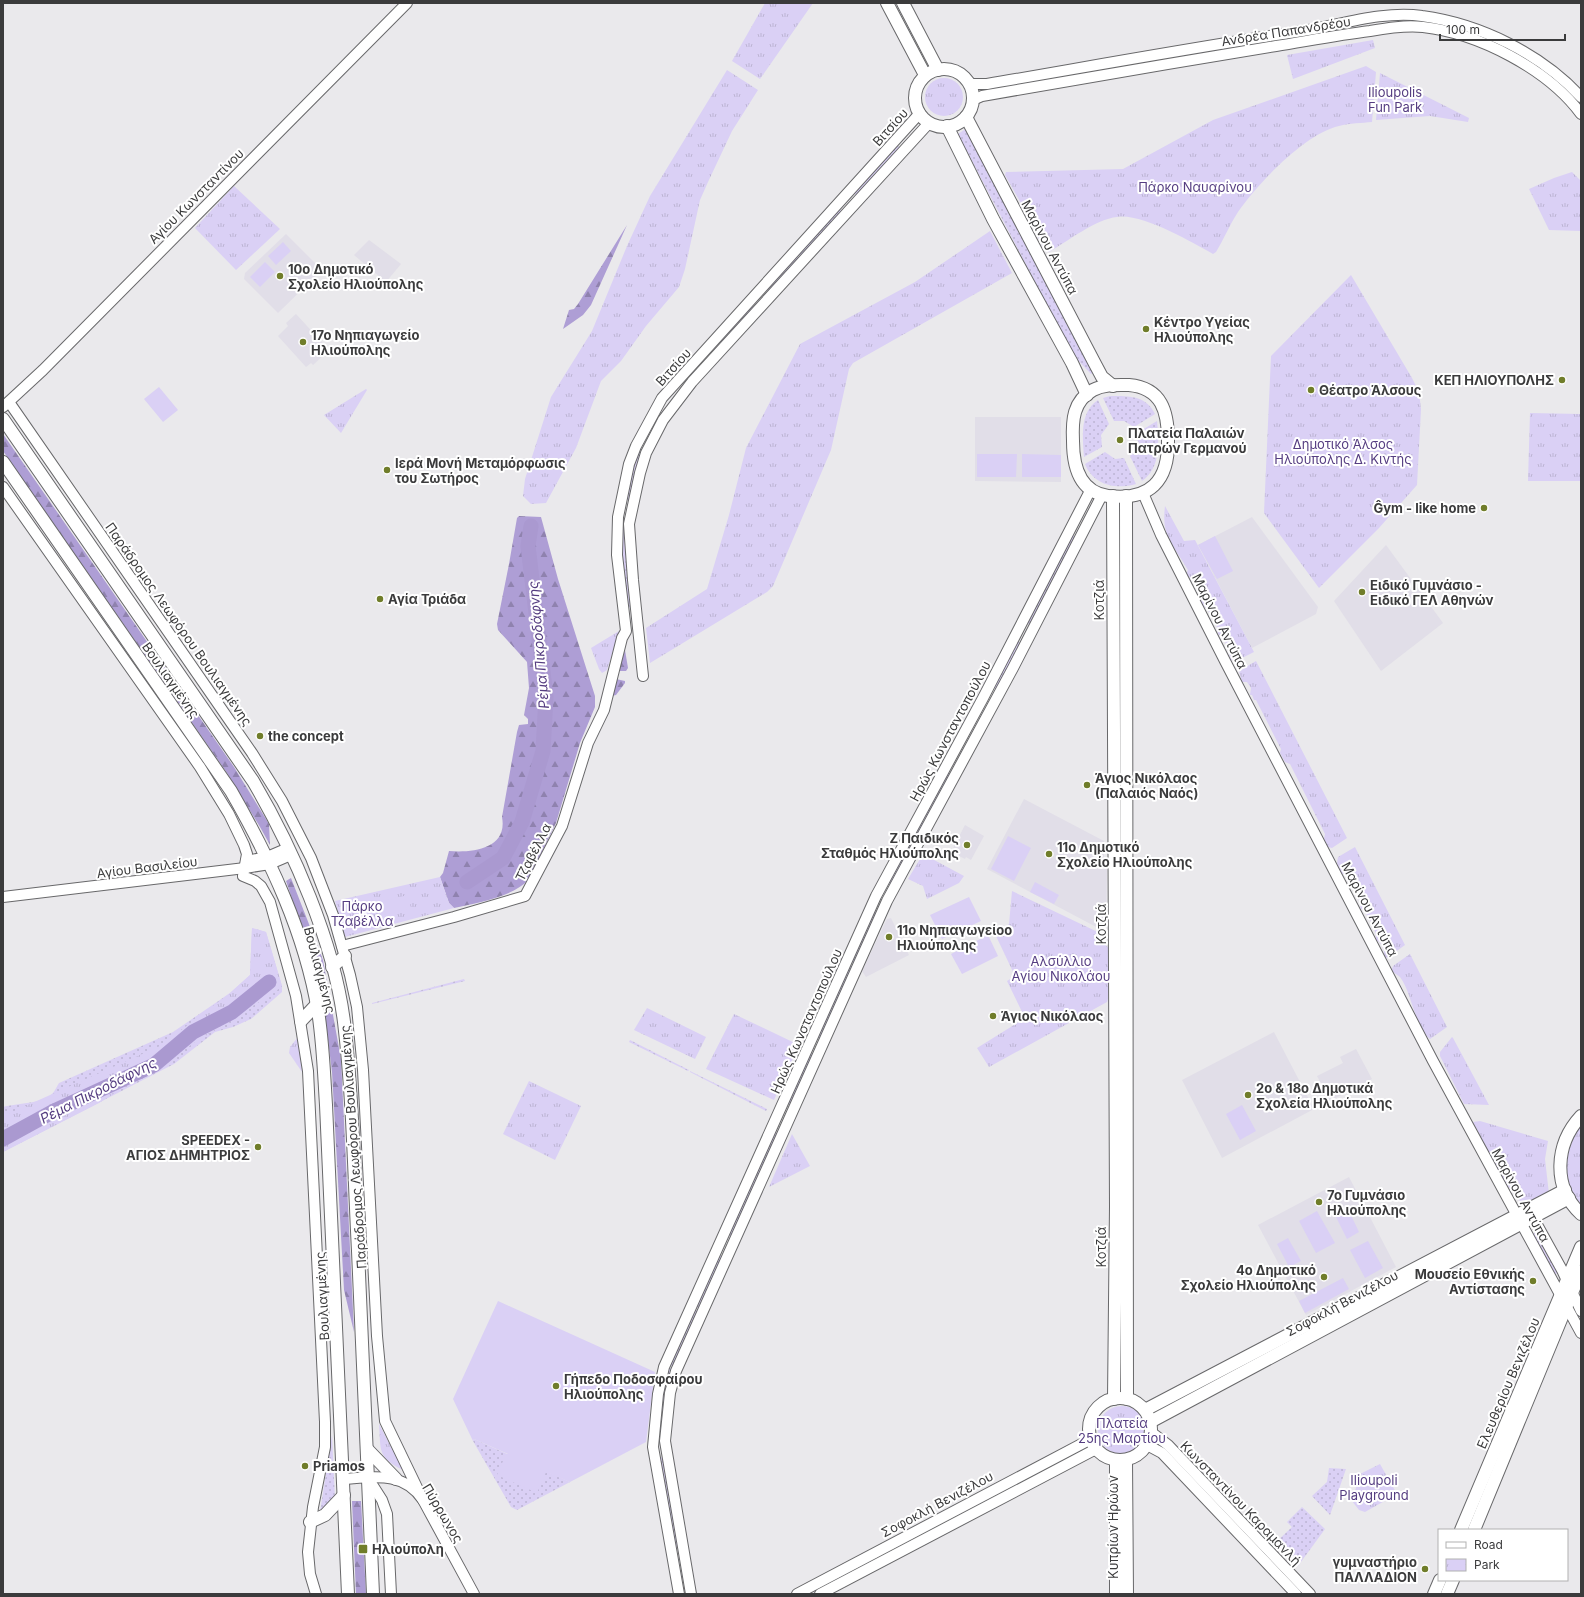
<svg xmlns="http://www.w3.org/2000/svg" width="1584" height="1597" font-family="Inter,sans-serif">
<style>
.built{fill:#e1dee8}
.grass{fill:url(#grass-dots)}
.forest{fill:url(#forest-firs)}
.park{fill:url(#park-tufts)}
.garden{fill:#dad0f5}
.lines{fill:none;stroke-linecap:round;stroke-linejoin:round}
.river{stroke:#aa99d0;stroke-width:15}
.minor-casing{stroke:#68686a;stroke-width:12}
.major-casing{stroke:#68686a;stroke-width:14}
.minor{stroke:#fff;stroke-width:10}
.major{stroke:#fff;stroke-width:12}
.poi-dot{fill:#707d2a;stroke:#fff;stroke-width:1.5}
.labels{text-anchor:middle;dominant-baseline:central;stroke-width:4;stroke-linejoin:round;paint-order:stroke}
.street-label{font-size:13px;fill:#3b3b3c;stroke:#fff}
.park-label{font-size:13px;fill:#553d81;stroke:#fff}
.poi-label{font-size:13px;font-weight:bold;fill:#3b3b3c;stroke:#fff;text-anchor:start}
.water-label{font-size:14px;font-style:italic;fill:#553d80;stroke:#fff}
</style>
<defs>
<pattern id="grass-dots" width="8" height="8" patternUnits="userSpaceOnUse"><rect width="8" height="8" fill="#dad0f5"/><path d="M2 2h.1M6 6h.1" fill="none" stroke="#bcb4d3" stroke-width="1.8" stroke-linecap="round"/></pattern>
<pattern id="forest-firs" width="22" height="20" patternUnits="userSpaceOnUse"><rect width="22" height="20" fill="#ae9ed5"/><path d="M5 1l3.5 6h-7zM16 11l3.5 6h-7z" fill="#8f82ae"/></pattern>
<pattern id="park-tufts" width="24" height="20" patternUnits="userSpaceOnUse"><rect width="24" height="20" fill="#dad0f5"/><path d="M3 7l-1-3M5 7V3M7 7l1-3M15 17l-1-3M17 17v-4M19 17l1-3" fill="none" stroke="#bcb4d3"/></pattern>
</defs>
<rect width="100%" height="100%" fill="#eae9ec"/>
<!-- built -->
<g class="built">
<path d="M286,234L322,270L278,313L244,279L245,273Z"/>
<path d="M369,240L401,264L386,282L354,255Z"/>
<path d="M296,314L329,350L313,365L311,363L306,367L278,336L288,326L286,323Z"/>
<path d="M975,417H1061V482L975,481Z"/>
<path d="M1252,517L1318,607L1316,614L1252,648L1198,545Z"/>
<path d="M1386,545L1443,623L1381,671L1334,601Z"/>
<path d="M1024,799L1104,841V867L1107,868L1106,930L1100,929L987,869Z"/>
<path d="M965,825L984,836L971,860L966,857L965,859L951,852Z"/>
<path d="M891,918L909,955L866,977L862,971L887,919Z"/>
<path d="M1274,1032L1314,1109L1222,1158L1182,1080Z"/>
<path d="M1356,1049L1372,1079L1330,1101L1317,1076L1343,1063L1340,1057Z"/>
<path d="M1349,1177L1396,1267L1306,1315L1258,1225Z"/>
</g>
<!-- grass -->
<g class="grass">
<path d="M967,128L1094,372L1091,374L1073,355L958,134Z"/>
<path d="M897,145L900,148L856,195L853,193Z"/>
<path d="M838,208L842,212L801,257L798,254Z"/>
<path d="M796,256L799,258L769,292L766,289Z"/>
<path d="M751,305L754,308L716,351L712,347Z"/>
<path d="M1110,396C1128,396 1146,395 1155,414L1134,427L1124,421H1114L1103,398Z"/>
<path d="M1098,400L1109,424L1101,435L1102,447L1084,457C1083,437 1079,413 1098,400Z"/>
<path d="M1157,421C1159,442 1161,468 1142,481L1130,456L1138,445L1137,433Z"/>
<path d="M638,451L642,452L630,500H626L631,473Z"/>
<path d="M1105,452L1115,459L1124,458L1136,484C1116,490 1093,485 1085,464Z"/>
<path d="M620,528H624L631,607L628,608L621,552Z"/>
<path d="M1072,535L1076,537L1030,625L1027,623Z"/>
<path d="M1017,641L1021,643L996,689L993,687Z"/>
<path d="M947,772L951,774L926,820L922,818Z"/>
<path d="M921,821L924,823L891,885L887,882Z"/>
<path d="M874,911L878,912L855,964L851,962Z"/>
<path d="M252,928L266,932L282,986V992L251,1019L233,1027L215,1032L174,1064L3,1152V1107C17,1103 41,1104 52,1094C55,1091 57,1086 59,1083L173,1032L230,993L250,975Z"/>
<path d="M850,965L854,967L821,1038H819L817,1037Z"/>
<path d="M464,979L465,981L372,1004V1003Z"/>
<path d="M630,1040L689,1070L688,1071L629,1042Z"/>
<path d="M810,1053L814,1055L791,1105L787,1103Z"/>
<path d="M690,1071L767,1109L766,1111L690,1072Z"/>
<path d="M774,1132L778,1133L732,1237L728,1235Z"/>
<path d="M1537,1231L1559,1272L1554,1275L1533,1234Z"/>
<path d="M719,1255L723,1257L699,1308L696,1307Z"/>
<path d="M694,1309L698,1311L673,1366L669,1365Z"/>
<path d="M668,1367L672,1369L662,1433H658L664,1383Z"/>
<path d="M332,1435L335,1499L320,1512Z"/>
<path d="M474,1439L570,1482L517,1510L511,1507L473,1441Z"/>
<path d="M1080,1451L1081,1452L956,1517V1516Z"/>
<path d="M663,1457L670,1496H666L659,1458Z"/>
<path d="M1329,1468L1346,1469L1330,1515L1312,1496L1327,1482Z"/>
<path d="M670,1497L679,1546L675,1547L666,1498Z"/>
<path d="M1302,1507L1325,1529L1298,1566L1274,1544L1292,1527L1287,1522Z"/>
</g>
<!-- forest -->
<g class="forest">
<path d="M627,225L591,305L583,315L563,329L569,310L574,309L578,304Z"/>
<path d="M3,434L234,767L269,824L270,845L260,827L227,773L3,451Z"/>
<path d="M519,516L541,517L558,579L595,696V707L580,743L556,823L528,880C513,897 476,903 454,908L449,903L440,877L443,873L449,851C472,853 508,849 502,817L517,732L519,725L528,724V719L524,715L529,688L527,662L498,630L497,624L509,564L517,518Z"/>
<path d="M625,650L628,668L626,671H618Z"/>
<path d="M616,679L625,681V683L616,695L612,696Z"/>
<path d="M291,878L323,960L341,1059L354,1332L344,1290L332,1072L327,1032L313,960L286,881Z"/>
<path d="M352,1501H361L366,1594H356Z"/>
</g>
<!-- park -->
<g class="park">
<path d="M765,3H813L760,79L732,61Z"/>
<path d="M1373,40L1375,48L1293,79L1287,55Z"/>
<path d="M1366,66L1376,72L1372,122C1362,123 1350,123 1339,126C1306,133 1257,184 1238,212C1230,224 1224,239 1216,252L1213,254C1191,242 1142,213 1117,217C1096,219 1068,241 1049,252L1045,251L1026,213L1028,208L1026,205H1022L1005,175L1006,172L1123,169L1213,120Z"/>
<path d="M727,70L758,90L732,131L708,182L700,200L685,269L679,287L646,326L621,361L601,381L576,448L546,503L531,504L523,496L525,479L551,397L592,331L627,246L650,196Z"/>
<path d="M1380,73L1469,118L1468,122L1430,116L1376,120Z"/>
<circle cx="944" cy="97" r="19"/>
<path d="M1572,172L1581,181V231L1549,230L1529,189L1554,178Z"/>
<path d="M234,186L280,229L236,270L195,228Z"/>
<path d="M990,231L1012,273L853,363L849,369L831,450L773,586L767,592L650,663L646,628L707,589L729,515L746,448L800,344L915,282Z"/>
<path d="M1351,275L1412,378L1419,392L1421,409L1417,485L1379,528L1319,588L1264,513L1271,356Z"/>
<path d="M366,389L367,390L341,433L324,415Z"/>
<path d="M1530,413L1581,414V481H1528Z"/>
<path d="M1165,506L1184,541L1195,540L1254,652L1236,661L1231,660C1227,651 1228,640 1218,634C1218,623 1210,610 1201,604C1203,594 1194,581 1186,574L1188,570C1174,545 1161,538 1165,506Z"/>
<path d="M619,631L607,670L602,673L599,669L591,648Z"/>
<path d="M1256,661L1347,838L1332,848L1328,847L1324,839L1325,834L1290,764L1285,762L1280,753L1281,749L1256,700H1254L1252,695H1250L1251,688L1247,682H1242L1239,671Z"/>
<path d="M1355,847L1405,945L1387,958L1384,956C1385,949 1382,943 1376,940C1377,930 1368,913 1360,908L1361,904L1347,876L1341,873L1337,863L1338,857Z"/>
<path d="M923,854L964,876L959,883L927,899L923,886L908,879Z"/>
<path d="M440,877L449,903L454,908L345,937L335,901Z"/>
<path d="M1012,891L1106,936V946L1108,947V999L1107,1002L989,1067L977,1048L1025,1018L1007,981L1015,976L996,936L1009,924Z"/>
<path d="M252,928L266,932L282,986L275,992L99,1103L3,1152V1116L160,1046L230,993L250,975Z"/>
<path d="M1410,954L1447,1027L1430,1039C1415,1028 1412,993 1400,977C1398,975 1395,974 1393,972L1392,969L1393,966Z"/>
<path d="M647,1008L706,1037L695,1059L634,1030Z"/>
<path d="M734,1014L799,1045L774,1100L706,1069Z"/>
<path d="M298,1037L302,1072L289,1053L290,1047Z"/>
<path d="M1452,1037L1453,1038L1489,1105L1464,1104L1440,1056V1052Z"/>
<path d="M529,1081L581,1106L555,1160L503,1134Z"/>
<path d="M1480,1121L1548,1141L1545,1159L1549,1194L1531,1204L1522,1203C1500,1181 1488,1150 1473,1122Z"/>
<path d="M1581,1124V1207C1566,1185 1561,1172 1570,1146C1573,1137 1575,1131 1581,1124Z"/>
<path d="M792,1134L810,1166L769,1187Z"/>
<circle cx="1122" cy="1430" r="24"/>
<path d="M379,1424L403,1470C377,1457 381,1451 379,1424Z"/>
<path d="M1380,1464L1397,1494L1365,1512L1359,1510L1352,1501L1360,1474Z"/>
</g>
<!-- garden -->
<g class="garden">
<path d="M783,3H807L800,14Z"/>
<path d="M283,242L291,251L276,265L268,256Z"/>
<path d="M265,262L275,272L260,287L250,277Z"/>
<path d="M159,387L178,410L163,422L144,399Z"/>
<path d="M977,454H1017L1016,477H977Z"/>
<path d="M1022,454L1061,455V477H1022Z"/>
<path d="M1215,536L1233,571L1217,579L1198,545Z"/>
<path d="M1008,836L1031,848L1014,881L991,869Z"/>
<path d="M1035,882L1059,895L1054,904L1030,892Z"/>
<path d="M408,895L411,908L382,915L379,902Z"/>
<path d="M969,897L981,921L942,939L930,915Z"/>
<path d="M988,935L998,956L962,974L951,954Z"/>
<path d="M1242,1105L1256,1131L1240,1140L1226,1114Z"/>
<path d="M1317,1211L1335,1243L1316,1253L1299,1221Z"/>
<path d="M1349,1211L1359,1232L1347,1239L1336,1217Z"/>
<path d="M1288,1238L1301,1261L1289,1267L1277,1244Z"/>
<path d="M1368,1241L1383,1268L1365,1278L1350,1250Z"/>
<path d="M1343,1278L1349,1289L1305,1313L1299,1301Z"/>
<path d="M498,1301L655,1372L646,1442L570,1482L546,1472L537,1493L497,1475L506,1454H508L474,1439L473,1441L453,1399Z"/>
</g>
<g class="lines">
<!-- river -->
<g class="river">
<path d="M467,882L503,858L522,822L543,751L546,697L528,546L531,526"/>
<path d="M3,1139L54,1111L154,1065L193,1032L232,1012L269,982"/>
</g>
<defs>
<g id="minor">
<path d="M970,84H987C1092,66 1196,47 1302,31C1339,25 1385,10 1422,16C1481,24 1541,54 1581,97"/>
<path d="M973,100L982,96C1079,79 1178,62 1276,46C1307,41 1338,35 1370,31C1387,28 1405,25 1423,27C1478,33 1548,69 1581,114"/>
<path d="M9,402L252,753L282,801L311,858L333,915L350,975L357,1007L363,1070L377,1336L385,1421L423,1500"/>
<path d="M3,407L43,370L407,3"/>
<path d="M3,487L200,767L229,814L244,845L247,854L243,876L255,881L261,886L270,902L296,996L308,1071L325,1422V1447L313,1507L308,1552L310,1574L316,1594"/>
<path d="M1143,493L1161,535L1225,661L1433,1061L1581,1333"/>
<path d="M643,676L633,580L629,524L640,473L646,453L663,420L692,382L929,123"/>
<path d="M246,861L267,857L288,848"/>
<path d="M3,897L245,868L270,864L291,855"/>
<path d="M342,946L454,917L525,896L562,826L588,743L604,710L622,638L626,631L617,555L618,517L629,464L636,446L662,398L920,113"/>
<path d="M1530,1212L1562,1270L1581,1311"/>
<path d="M1151,1432L1168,1445L1310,1594"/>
<path d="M1147,1445L1162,1453L1296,1594"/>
<path d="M368,1478L382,1500L387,1514L391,1594"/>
<path d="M344,1479C374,1477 404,1471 423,1500L474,1594"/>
<path d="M679,1594L653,1447L658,1394L664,1367L876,896L983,698L1091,489"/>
<path d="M691,1594L665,1441L670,1393L676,1371L887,901L1013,668L1102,495"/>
<path d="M797,1594L1091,1439"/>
<path d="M820,1594L1096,1449"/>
</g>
<g id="major">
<path d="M887,3L925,75"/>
<path d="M903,3L938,70"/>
<circle cx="944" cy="98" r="29"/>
<path d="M966,117L1094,362L1102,377L1113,386"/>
<path d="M947,126L993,219L1072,363L1087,395"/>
<path d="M1129,385C1162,388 1168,412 1168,440C1169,481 1150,501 1108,496C1079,492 1073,465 1073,441C1072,420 1073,401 1093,390C1104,384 1117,385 1129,385Z"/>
<path d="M3,419L253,781C293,849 334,942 344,1022C353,1098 354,1175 358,1251C363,1366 368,1480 373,1594"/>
<path d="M3,462L231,791C270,859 305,933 318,1011C323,1042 324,1074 326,1105L348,1594"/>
<path d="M1113,496L1116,1206L1114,1399"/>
<path d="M1126,496L1127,1399"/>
<path d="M332,967L345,956"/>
<path d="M301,1021L317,1004"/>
<path d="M1581,1116C1555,1144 1552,1187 1581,1214"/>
<circle cx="1120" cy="1429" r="31"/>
<path d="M1145,1410L1565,1190"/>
<path d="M1150,1422L1569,1198"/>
<path d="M367,1449L396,1479"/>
<path d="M1126,1460L1127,1594"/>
<path d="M310,1522L325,1515L344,1495"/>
<path d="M1461,1530L1581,1247"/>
<path d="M1474,1530L1581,1271"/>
<path d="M1116,1594V1460"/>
<path d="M1434,1594L1440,1580"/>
<path d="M1447,1594L1453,1580"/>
</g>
</defs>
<!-- minor casing -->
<use href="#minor" class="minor-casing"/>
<!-- major casing -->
<use href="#major" class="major-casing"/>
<!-- minor -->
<use href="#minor" class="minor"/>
<!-- major -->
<use href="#major" class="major"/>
</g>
<!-- markers -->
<g class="poi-dot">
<circle cx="280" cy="276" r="4"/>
<circle cx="1146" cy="329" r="4"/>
<circle cx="303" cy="342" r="4"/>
<circle cx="1562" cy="380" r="4"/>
<circle cx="1311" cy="390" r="4"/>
<circle cx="1120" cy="440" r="4"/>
<circle cx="387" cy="470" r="4"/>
<circle cx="1484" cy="508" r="4"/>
<circle cx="1362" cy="592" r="4"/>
<circle cx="380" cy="599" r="4"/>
<circle cx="260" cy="736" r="4"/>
<circle cx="1087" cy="785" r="4"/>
<circle cx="967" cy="845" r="4"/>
<circle cx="1049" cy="854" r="4"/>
<circle cx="889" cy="937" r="4"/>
<circle cx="993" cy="1016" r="4"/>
<circle cx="1248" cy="1095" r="4"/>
<circle cx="258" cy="1147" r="4"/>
<circle cx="1319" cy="1202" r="4"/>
<circle cx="1324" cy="1277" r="4"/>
<circle cx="1533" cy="1281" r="4"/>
<circle cx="556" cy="1386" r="4"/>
<circle cx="305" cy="1466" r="4"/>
<rect x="358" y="1544" width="10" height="10" rx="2"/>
<circle cx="1425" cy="1569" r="4"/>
</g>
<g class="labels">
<!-- street labels -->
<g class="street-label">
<text transform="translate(1286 31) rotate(-9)">Ανδρέα Παπανδρέου</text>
<text transform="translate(890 127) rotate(-48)">Βιτσίου</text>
<text transform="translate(196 196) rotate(-45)">Αγίου Κωνσταντίνου</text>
<text transform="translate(1050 247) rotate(62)">Μαρίνου Αντύπα</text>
<text transform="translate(673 367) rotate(-48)">Βιτσίου</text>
<text transform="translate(1099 600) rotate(-90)">Κοτζιά</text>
<text transform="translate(1220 621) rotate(63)">Μαρίνου Αντύπα</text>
<text transform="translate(179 624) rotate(55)">Παράδρομος Λεωφόρου Βουλιαγμένης</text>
<text transform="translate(171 680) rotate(55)">Βουλιαγμένης</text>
<text transform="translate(950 731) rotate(-62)">Ηρώς Κωνσταντοπούλου</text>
<text transform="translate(533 852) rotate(-63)">Τζαβέλλα</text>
<text transform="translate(147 867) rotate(-7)">Αγίου Βασιλείου</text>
<text transform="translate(1370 909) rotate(62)">Μαρίνου Αντύπα</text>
<text transform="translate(1101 924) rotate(-90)">Κοτζιά</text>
<text transform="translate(320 970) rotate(75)">Βουλιαγμένης</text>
<text transform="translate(806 1021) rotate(-66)">Ηρώς Κωνσταντοπούλου</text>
<text transform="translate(353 1147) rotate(-94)">Παράδρομος Λεωφόρου Βουλιαγμένης</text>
<text transform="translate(1521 1195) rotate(61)">Μαρίνου Αντύπα</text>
<text transform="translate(1101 1247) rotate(-90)">Κοτζιά</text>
<text transform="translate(322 1296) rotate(-93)">Βουλιαγμένης</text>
<text transform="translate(1342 1303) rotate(-28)">Σοφοκλή Βενιζέλου</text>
<text transform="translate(1508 1383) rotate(-67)">Ελευθερίου Βενιζέλου</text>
<text transform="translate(1241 1503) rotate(46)">Κωνσταντίνου Καραμανλή</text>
<text transform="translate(937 1504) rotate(-28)">Σοφοκλή Βενιζέλου</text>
<text transform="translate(443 1513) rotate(59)">Πύρρωνος</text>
<text transform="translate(1113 1527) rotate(-90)">Κυπρίων Ηρώων</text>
</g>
<!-- park labels -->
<g class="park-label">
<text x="1395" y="92">Ilioupolis<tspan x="1395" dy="15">Fun Park</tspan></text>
<text x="1195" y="187">Πάρκο Ναυαρίνου</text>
<text x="1343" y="444">Δημοτικό Άλσος<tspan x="1343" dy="15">Ηλιούπολης Δ. Κιντής</tspan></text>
<text x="362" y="906">Πάρκο<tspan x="362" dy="15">Τζαβέλλα</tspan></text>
<text x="1061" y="961">Αλσύλλιο<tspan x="1061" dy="15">Αγίου Νικολάου</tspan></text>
<text x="1122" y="1423">Πλατεία<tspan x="1122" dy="15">25ης Μαρτίου</tspan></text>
<text x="1374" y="1480">Ilioupoli<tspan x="1374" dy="15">Playground</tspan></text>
</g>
<!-- poi labels -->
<g class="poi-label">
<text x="288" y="269">10ο Δημοτικό<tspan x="288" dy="15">Σχολείο Ηλιούπολης</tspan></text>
<text x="1154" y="322">Κέντρο Υγείας<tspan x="1154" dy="15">Ηλιούπολης</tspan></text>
<text x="311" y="335">17ο Νηπιαγωγείο<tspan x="311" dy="15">Ηλιούπολης</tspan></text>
<text x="1554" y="380" text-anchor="end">ΚΕΠ ΗΛΙΟΥΠΟΛΗΣ</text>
<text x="1319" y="390">Θέατρο Άλσους</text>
<text x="1128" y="433">Πλατεία Παλαιών<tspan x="1128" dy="15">Πατρών Γερμανού</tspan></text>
<text x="395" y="463">Ιερά Μονή Μεταμόρφωσις<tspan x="395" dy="15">του Σωτήρος</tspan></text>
<text x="1476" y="508" text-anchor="end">Ĝym - like home</text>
<text x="1370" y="585">Ειδικό Γυμνάσιο -<tspan x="1370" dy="15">Ειδικό ΓΕΛ Αθηνών</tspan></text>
<text x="388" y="599">Αγία Τριάδα</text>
<text x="268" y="736">the concept</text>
<text x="1095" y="778">Άγιος Νικόλαος<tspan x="1095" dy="15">(Παλαιός Ναός)</tspan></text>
<text x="959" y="838" text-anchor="end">Ζ Παιδικός<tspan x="959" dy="15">Σταθμός Ηλιούπολης</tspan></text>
<text x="1057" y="847">11ο Δημοτικό<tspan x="1057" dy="15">Σχολείο Ηλιούπολης</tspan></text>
<text x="897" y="930">11ο Νηπιαγωγείοο<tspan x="897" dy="15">Ηλιούπολης</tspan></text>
<text x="1001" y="1016">Άγιος Νικόλαος</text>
<text x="1256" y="1088">2ο &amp; 18ο Δημοτικά<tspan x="1256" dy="15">Σχολεία Ηλιούπολης</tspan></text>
<text x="250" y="1140" text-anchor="end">SPEEDEX -<tspan x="250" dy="15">ΑΓΙΟΣ ΔΗΜΗΤΡΙΟΣ</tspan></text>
<text x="1327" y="1195">7ο Γυμνάσιο<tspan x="1327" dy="15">Ηλιούπολης</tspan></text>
<text x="1316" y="1270" text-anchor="end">4ο Δημοτικό<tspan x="1316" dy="15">Σχολείο Ηλιούπολης</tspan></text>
<text x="1525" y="1274" text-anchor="end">Μουσείο Εθνικής<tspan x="1525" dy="15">Αντίστασης</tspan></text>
<text x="564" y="1379">Γήπεδο Ποδοσφαίρου<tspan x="564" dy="15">Ηλιούπολης</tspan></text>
<text x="313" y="1466">Priamos</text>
<text x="372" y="1549">Ηλιούπολη</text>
<text x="1417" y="1562" text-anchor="end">γυμναστήριο<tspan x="1417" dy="15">ΠΑΛΛΑΔΙΟΝ</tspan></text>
</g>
<!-- water labels -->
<g class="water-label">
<text transform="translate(538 645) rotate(-95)">Ρέμα Πικροδάφνης</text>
<text transform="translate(98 1090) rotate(-27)">Ρέμα Πικροδάφνης</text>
</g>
</g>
<!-- border -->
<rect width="1584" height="1597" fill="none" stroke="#3b3b3c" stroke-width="8"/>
<!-- legend -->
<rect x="1438" y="1529" width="130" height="52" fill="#ffffff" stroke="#b1b1b1"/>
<rect x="1446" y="1542" width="20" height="6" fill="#ffffff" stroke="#b1b1b1"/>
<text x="1474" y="1549" font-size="12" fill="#3b3b3c">Road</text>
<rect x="1446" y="1559" width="20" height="12" fill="url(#park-tufts)" stroke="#b1b1b1"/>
<text x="1474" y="1569" font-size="12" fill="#3b3b3c">Park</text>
<!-- scale -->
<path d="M1440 34v6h125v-6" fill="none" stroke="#3b3b3c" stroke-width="2"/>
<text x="1446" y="34" font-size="12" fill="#3b3b3c" stroke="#ffffff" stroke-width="3" paint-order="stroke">100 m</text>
</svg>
